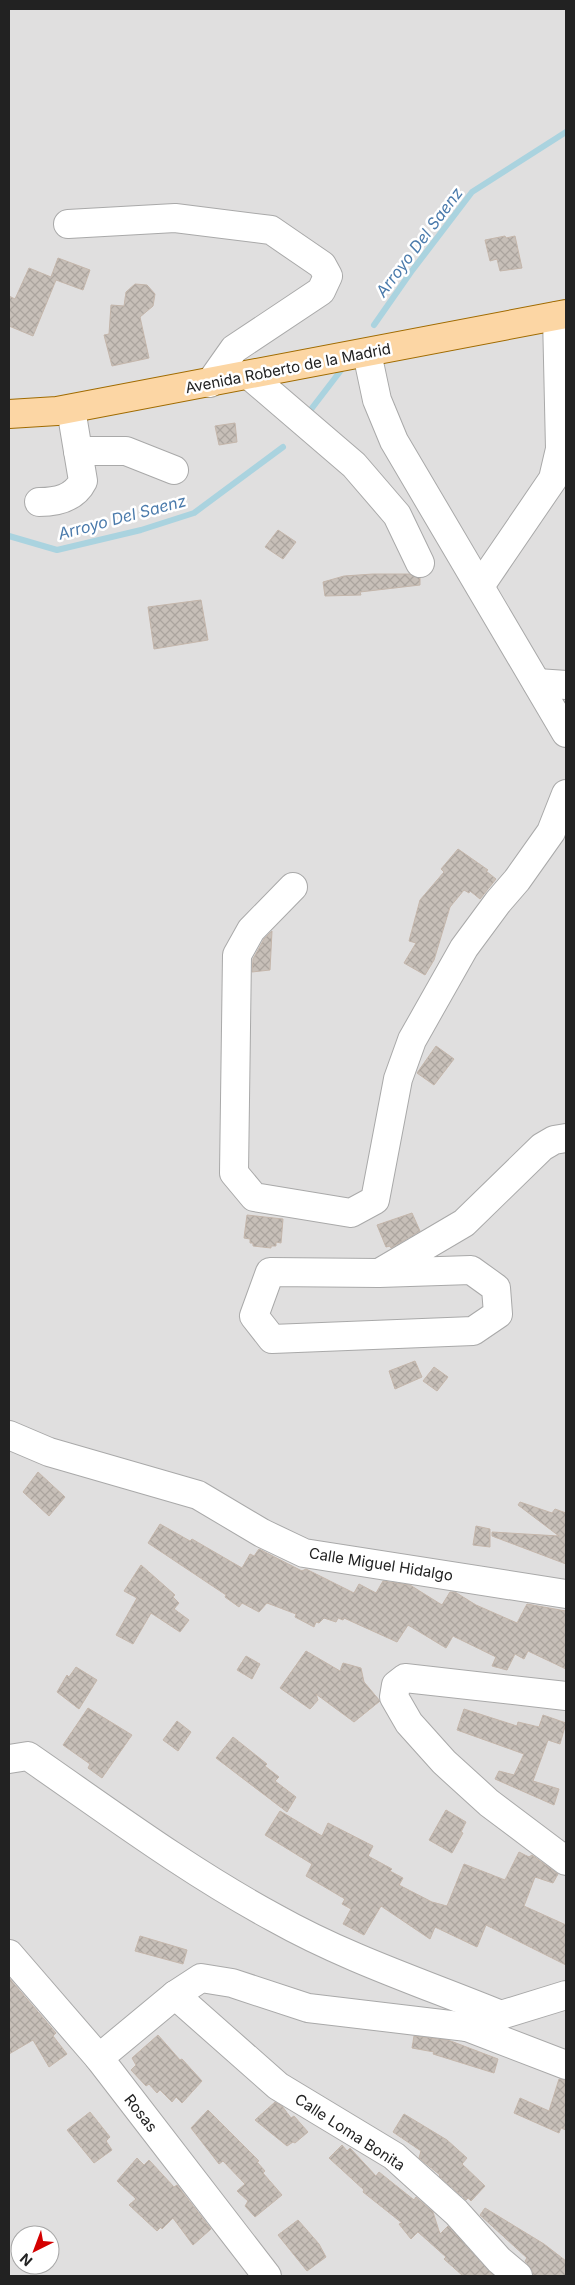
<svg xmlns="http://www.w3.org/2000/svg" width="575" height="2285" font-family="Inter,sans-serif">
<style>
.residential{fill:#e0dfdf;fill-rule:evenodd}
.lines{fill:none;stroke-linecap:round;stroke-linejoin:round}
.stream{stroke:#aad3df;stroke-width:6}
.building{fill:url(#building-cross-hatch);stroke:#c4b6ab}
.minor-casing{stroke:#a9a9a9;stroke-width:30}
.major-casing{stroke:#a06b00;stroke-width:30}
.minor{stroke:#fff;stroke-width:28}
.major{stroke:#fcd6a4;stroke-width:28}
.labels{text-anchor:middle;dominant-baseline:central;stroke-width:5;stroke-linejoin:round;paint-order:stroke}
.street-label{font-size:15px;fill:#222;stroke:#fff}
.water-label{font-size:16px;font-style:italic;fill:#4a7aab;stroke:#fff}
</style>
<defs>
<pattern id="building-cross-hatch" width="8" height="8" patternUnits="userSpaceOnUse" patternTransform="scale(1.25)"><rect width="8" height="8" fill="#c7bfb8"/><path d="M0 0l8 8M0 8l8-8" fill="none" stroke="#aba49e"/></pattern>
</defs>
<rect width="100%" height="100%" fill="#f2efe9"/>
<!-- residential -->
<path class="residential" d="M9,9H566V2276H9ZM20,2235H50V2265H20Z"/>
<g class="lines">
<!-- stream -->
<g class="stream">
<path d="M374,325L411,272L472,192L566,132"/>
<path d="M309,412L345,365"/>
<path d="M9,536L57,550L141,530L194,513L283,447"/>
</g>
</g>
<!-- building -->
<g class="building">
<path d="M505,236L506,238L515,236L522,268L500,271L497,259L490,261L485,240Z"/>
<path d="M58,258L90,270L83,290L56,280L33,336L9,326V296L15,299L29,268L51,277Z"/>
<path d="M135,284L147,285L155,294L153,306L140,317L149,358L112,366L104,335L109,334L111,305L124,306L126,292Z"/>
<path d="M235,423L237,442L219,445L215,426Z"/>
<path d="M278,530L296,542L283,559L265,547Z"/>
<path d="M373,574H409L420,578V585L360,592L361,595L325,596L323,582L344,576Z"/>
<path d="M201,600L208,640L154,649L148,607Z"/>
<path d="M458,849L488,870L486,871L496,879L480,899L470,891L469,893L464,890L450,907L434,960L425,975L404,963L416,943L409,941L420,900L444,872L441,869Z"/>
<path d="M272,931L270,970L252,972L253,959L264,939Z"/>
<path d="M436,1046L454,1059L434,1085L417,1073Z"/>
<path d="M412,1213L420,1231L391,1248L390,1246L386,1247L377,1225Z"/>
<path d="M247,1215L283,1219L281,1243L276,1242V1246H271V1248L253,1246V1243H250V1239L244,1238Z"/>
<path d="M415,1361L422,1377L395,1389L389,1371Z"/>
<path d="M434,1367L448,1377L437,1391L423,1381Z"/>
<path d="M38,1472L65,1497L49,1516L23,1492Z"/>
<path d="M520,1502L552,1513L555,1509L566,1513V1564L492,1536V1532L559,1536L518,1505Z"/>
<path d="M160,1524L190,1541L192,1539L242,1568L250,1554L254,1556L259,1549L302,1571L306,1569L354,1593L359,1584L376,1593L383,1581L410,1585L442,1605L450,1592H455L476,1605L517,1623L527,1604L566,1611V1669L528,1651L524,1659L515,1654L507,1670L492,1666L496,1657L453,1636L446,1648L408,1625L397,1642L344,1618L343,1620L338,1618L336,1622L324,1618L319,1623L316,1622L314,1627L295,1617L296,1614L267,1603L259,1612L242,1603L239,1607L225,1597L226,1595L148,1543Z"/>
<path d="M476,1526L490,1529V1547L473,1545Z"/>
<path d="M141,1565L175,1595L173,1597L179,1603L174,1609L189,1620L180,1632L151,1613L133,1644L116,1635L137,1598L124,1591Z"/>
<path d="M306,1651L340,1671L343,1663L361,1668L364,1682L380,1701L354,1722L316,1694L318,1700L310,1709L280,1688Z"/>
<path d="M246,1656L260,1664L252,1679L237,1670Z"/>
<path d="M76,1667L97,1680L79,1709L57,1692L67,1675L69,1677Z"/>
<path d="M88,1708L132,1735L102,1778L88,1768L90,1764L63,1745Z"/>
<path d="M464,1709L517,1726L518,1722L539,1727L543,1715L566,1723L560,1744L548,1740L533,1781L559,1789L554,1805L495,1779L499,1771L514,1775L524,1754L457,1730Z"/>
<path d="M177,1721L191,1732L178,1751L163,1740Z"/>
<path d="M233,1737L267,1764L265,1766L279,1777L275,1781L296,1797L287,1812L216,1758Z"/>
<path d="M446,1810L466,1822L461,1832L463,1833L452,1853L429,1840Z"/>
<path d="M280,1811L322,1836L328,1823L373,1846L368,1856L392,1869L390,1871L403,1878L399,1885L432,1902L447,1906L464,1864L505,1880L519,1852L529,1857L532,1855L558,1874L553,1883L535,1877L524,1906L566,1925V1965L486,1925L477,1947L435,1927L430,1939L381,1906L364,1935L343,1924L351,1909L342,1904L345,1899L306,1876L312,1864L265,1835Z"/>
<path d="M140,1936L187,1950L183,1964L135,1951Z"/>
<path d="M9,1978L56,2033L53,2036L67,2054L49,2067L33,2040L9,2054Z"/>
<path d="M158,2035L180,2060L182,2059L202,2081L182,2103L176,2097L172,2102L160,2090L157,2093L149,2084L146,2086L131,2070L136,2065L132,2058Z"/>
<path d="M414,2036L448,2040L498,2059L494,2073L433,2054L434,2052L412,2048Z"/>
<path d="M559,2079L566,2080V2130L561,2128L559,2133L514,2113L520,2098L549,2111Z"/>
<path d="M275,2102L282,2106L291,2118L294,2116L308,2132L295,2143L293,2142L287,2146L255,2120Z"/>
<path d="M208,2110L259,2161L257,2162L265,2171L263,2173L282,2195L255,2217L245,2206L248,2201L237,2191L245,2184L223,2161L219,2164L191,2128Z"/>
<path d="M90,2112L110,2137L106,2141L112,2150L94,2163L67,2130Z"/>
<path d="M404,2114L447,2140L467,2158L462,2164L485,2186L471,2201L468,2198L466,2200L439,2176L440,2175L419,2158L421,2151L393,2132Z"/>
<path d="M342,2145L347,2151L350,2148L376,2176L379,2172L414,2200L416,2197L433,2212L440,2234L448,2226L494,2276H463L444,2259L446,2257L418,2232L411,2239L399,2224L402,2223L363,2192L364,2190L329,2158Z"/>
<path d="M137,2158L144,2165L149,2160L174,2187L177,2185L211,2229L193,2245L173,2218L162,2229L161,2227L157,2231L129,2205L136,2199L117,2181Z"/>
<path d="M485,2208L544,2244L566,2261V2276H533L532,2270L525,2261L527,2258L480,2215Z"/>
<path d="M298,2220L319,2244L326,2257L307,2271L278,2235Z"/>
</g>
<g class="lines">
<defs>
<g id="minor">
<path d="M68,224L175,218L271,230L322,265L328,276L321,291L234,349L210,383"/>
<path d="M367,353L377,400L394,441L566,733"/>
<path d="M249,375L354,465L397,515L420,563"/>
<path d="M78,451H126L174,470"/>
<path d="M39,502C56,502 74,499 83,481L71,409"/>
<path d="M480,586L553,479L560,449L557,316"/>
<path d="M537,683L566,685"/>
<path d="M293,887L251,930L237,955L234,1173L254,1197L351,1213L375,1200L398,1079L412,1040L464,948L498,902L517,880L551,832L566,794"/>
<path d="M379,1273L471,1270L496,1288L498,1314L473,1331L272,1339L254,1316L270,1272L379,1273L464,1223L542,1147L554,1140L566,1138"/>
<path d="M9,1435L49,1452L198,1495L262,1533L304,1553L566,1594"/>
<path d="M566,1696L405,1678L396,1685L394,1697L409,1723L444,1762L489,1803L566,1861"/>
<path d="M9,1759L28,1756C109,1812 188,1871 275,1918C346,1958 425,1984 501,2015"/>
<path d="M9,1954L99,2058L267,2276"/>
<path d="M175,1995L278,2086L394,2156L456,2212L499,2260L518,2276"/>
<path d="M467,2027L566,2065"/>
<path d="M99,2058L175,1995L201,1978L232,1983L308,2008L467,2027L501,2015L566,1995"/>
</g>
<path id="major" d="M9,414L57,411L566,314"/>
</defs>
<!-- minor casing -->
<use href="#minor" class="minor-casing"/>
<!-- major casing -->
<use href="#major" class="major-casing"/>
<!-- minor -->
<use href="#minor" class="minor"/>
<!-- major -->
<use href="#major" class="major"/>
</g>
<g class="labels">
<!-- street labels -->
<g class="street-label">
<text transform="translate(288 368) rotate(-11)">Avenida Roberto de la Madrid</text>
<text transform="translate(381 1564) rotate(9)">Calle Miguel Hidalgo</text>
<text transform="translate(141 2113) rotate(52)">Rosas</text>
<text transform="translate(350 2132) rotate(33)">Calle Loma Bonita</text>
</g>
<!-- water labels -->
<g class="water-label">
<text transform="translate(419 242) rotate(-53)">Arroyo Del Saenz</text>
<text transform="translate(122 517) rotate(-15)">Arroyo Del Saenz</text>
</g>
</g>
<!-- border -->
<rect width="575" height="2285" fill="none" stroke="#222222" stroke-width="20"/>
<!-- north arrow -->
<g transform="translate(35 2250) rotate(222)"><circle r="24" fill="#ffffff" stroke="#a7a7a7"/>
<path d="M0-4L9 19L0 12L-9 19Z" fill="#d40000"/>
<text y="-8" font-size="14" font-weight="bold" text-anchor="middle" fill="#222222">N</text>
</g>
</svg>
